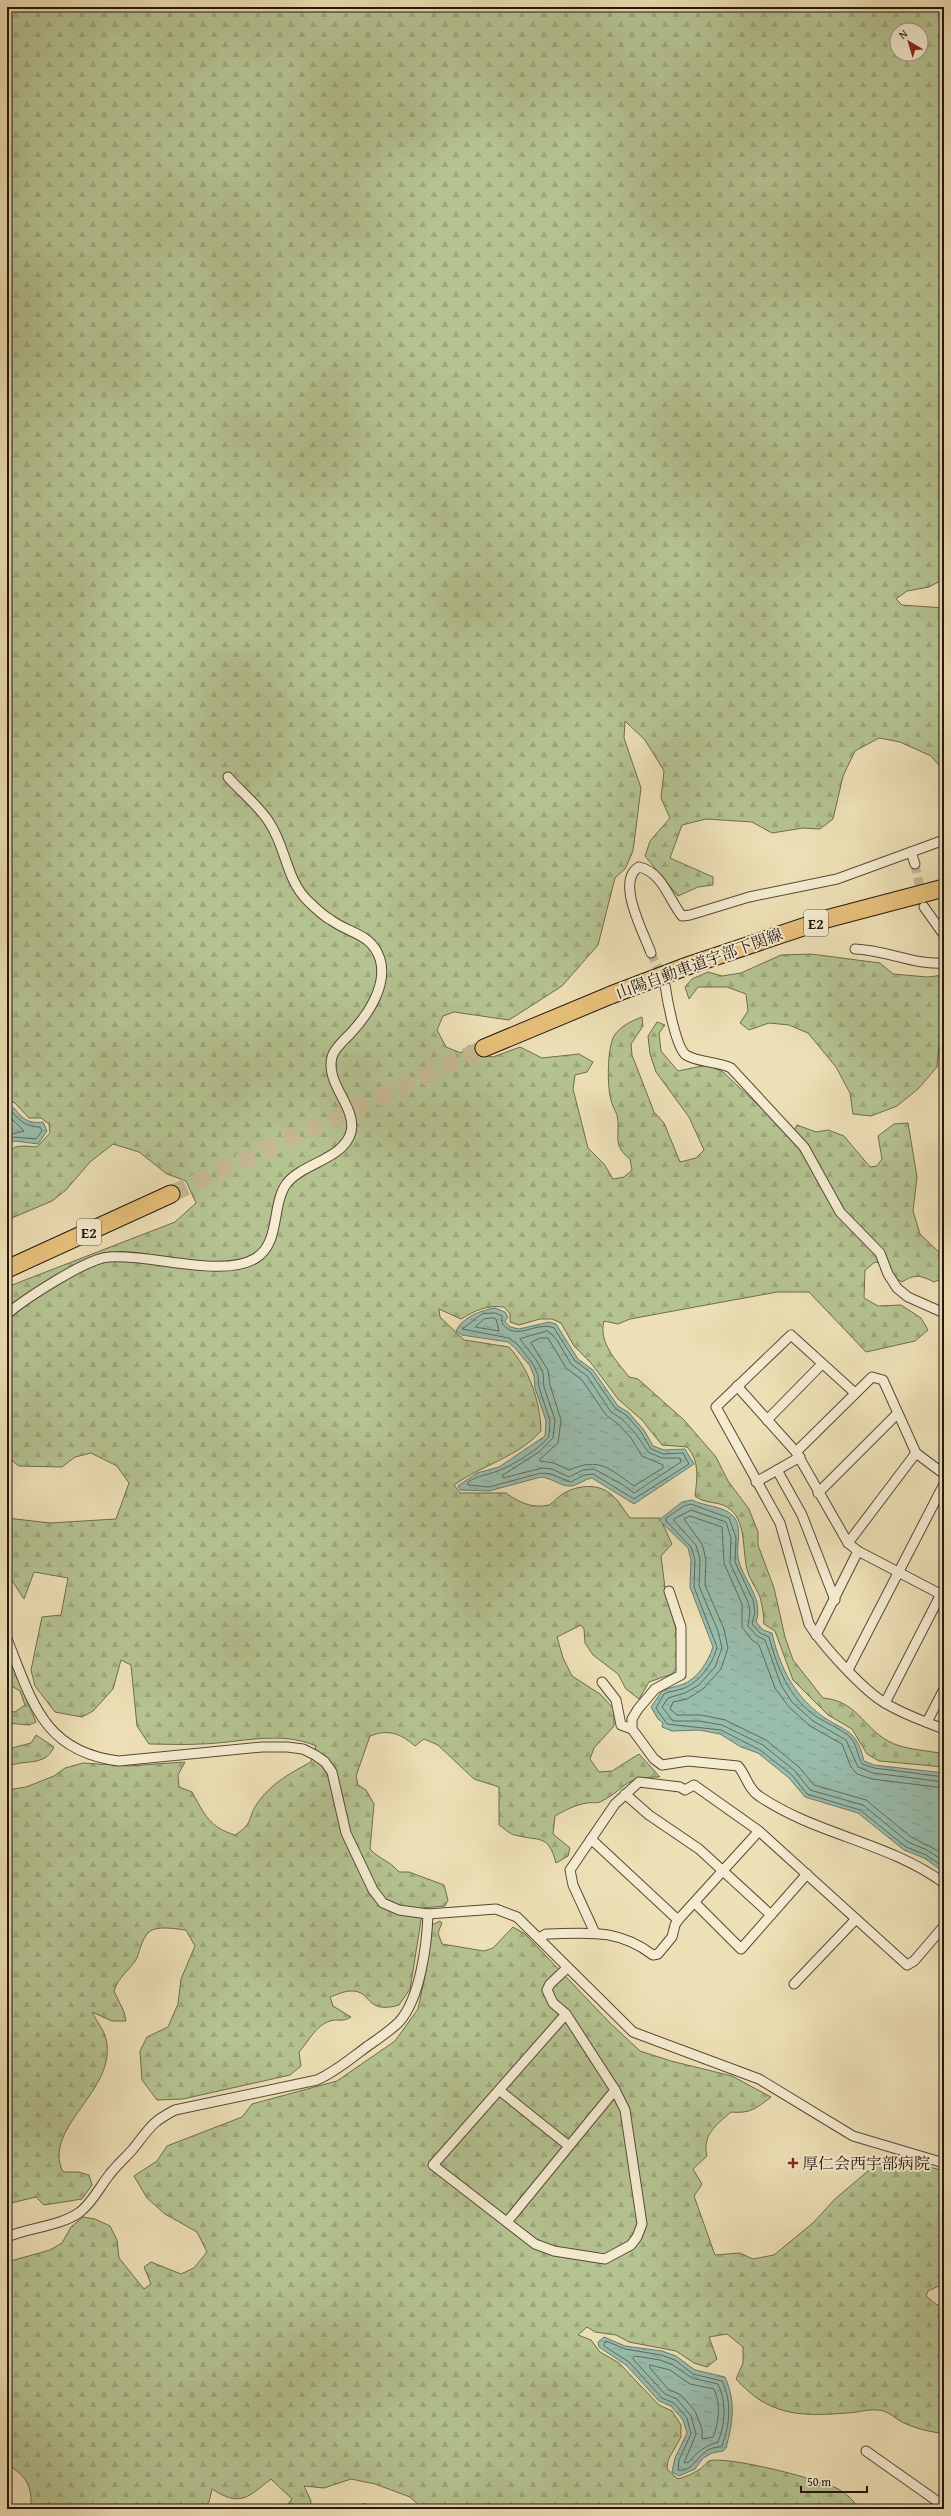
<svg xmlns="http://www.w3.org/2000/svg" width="951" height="2516" font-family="'Gentium Book Plus','Noto Serif JP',serif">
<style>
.forest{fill:url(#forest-firs);stroke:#6d6c50;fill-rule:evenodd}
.water{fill:url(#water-ripples);stroke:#6b7a6d}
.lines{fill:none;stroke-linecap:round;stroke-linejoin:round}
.shore{stroke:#5f6a5e;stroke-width:1}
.minor-tunnel{stroke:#c6b894;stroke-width:9;stroke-dasharray:9 4.5;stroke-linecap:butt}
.motorway-tunnel{stroke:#c6b894;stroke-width:17;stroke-dasharray:17 8;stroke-linecap:butt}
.minor-casing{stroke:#574838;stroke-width:11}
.motorway-casing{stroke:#25160e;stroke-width:19}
.minor{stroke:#f4ebd0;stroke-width:9}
.motorway{stroke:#e7c07b;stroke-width:17}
.motorway-bridge-casing{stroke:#25160e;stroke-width:19;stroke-linecap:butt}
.motorway-bridge{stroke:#e7c07b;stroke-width:17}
.poi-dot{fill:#8f2418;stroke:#f4ebd0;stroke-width:1.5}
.labels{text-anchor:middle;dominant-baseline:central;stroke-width:4;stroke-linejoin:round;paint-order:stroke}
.shield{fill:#f4ebd0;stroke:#635648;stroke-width:1}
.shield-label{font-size:15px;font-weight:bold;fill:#25160e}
.street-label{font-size:16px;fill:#25160e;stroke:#f4ebd0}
.poi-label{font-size:16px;fill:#25160e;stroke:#f4ebd0;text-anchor:start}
</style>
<defs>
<pattern id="forest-firs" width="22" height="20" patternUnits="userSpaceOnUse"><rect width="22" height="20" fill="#b5c391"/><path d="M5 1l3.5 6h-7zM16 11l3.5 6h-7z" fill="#9ca77c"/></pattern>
<pattern id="water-ripples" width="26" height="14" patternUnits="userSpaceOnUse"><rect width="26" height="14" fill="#99bdad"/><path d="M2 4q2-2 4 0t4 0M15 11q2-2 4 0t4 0" fill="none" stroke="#84a294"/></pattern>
</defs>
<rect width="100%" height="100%" fill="#eee0b6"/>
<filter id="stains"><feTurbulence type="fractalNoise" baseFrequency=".005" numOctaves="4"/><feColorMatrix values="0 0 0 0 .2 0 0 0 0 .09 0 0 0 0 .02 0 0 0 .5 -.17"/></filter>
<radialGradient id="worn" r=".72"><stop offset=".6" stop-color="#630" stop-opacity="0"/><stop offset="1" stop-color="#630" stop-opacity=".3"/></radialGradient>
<!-- forest -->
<g class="forest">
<path d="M7,7H944V579L929,587L907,591L896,599L902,605L944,608V771L931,756L900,742L879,738L855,751L843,776L833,819L820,829L803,828L772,833L752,822L706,819L682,825L670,858L713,877V885L698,887L678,896L645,856L650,841L670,818L661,798L664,771L645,740L625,721L624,738L641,788L633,851L625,869L615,878L598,945L562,986L509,1020L454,1012L443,1016L437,1030L446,1047L461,1053L468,1046L478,1045L481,1055L493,1057L520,1047L542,1058L579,1054L593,1062L587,1072L575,1075L573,1089L588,1148L604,1164L613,1179L624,1177L632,1170L630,1159C611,1145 621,1134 617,1115C615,1110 612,1105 611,1100C607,1087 607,1049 614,1036C619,1027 633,1020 642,1017L643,1026L631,1044L632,1055L654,1112L664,1123L680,1162L696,1158L704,1150L689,1117L656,1072L650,1054L648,1036L657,1022L665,1025L659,1033L661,1051L678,1071L707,1065L723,1072L791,1136L797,1125L816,1132L828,1130L844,1136L870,1167L877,1166L882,1159L878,1136L894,1124L908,1123L917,1177L913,1211L920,1234L944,1257V1278L934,1282C920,1275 915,1274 902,1282L895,1278L888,1265L875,1262L865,1270L864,1298L878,1306L901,1305L921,1318L928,1330L915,1341L866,1352L809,1292H777L630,1319L618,1324L604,1321C598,1343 617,1361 629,1377L638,1379L684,1420L716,1457L728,1481L749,1509L758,1532V1545L774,1588L785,1637L793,1660L823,1698C857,1701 862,1726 888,1741C902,1749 923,1750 939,1753L944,1758V1767L879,1761L867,1754L852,1729L828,1715L793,1680L775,1631L764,1624C764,1615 762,1605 760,1597C756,1587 749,1579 747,1569C742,1550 747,1519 727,1507C717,1501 705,1504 695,1496C697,1479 700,1461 687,1447L662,1445L642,1420L618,1399L591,1363L574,1346L561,1323L552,1319H540L519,1325L510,1322V1314L504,1307C487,1305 476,1310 461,1319L439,1309L440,1317L464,1340L509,1347C529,1369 540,1400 541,1431C518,1457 482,1465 454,1485L460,1493H506C518,1502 533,1509 549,1505C553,1503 557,1498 561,1495C576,1485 599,1482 613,1496C620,1502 624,1511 630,1518H660L672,1544L661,1556L665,1588L676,1629L678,1666L672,1674L649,1682L639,1699L626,1689L618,1674L593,1655L585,1643L584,1629L581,1625L557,1637L563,1658L572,1676L600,1694L614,1709V1726L594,1748L590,1759L599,1772L612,1771L639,1754L660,1777C622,1777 630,1786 602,1801C598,1804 591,1802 587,1803C575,1805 565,1810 555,1816L553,1834L570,1848L568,1856L556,1863C548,1833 540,1842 515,1835C509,1834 504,1828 499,1825V1787L474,1779L438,1745L424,1739L415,1746C400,1733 388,1729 370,1736L356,1776L358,1785L366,1790L374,1804L370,1849C379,1859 390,1861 399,1872H409L444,1885L448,1900L445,1906L423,1908L410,1989L399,2005C365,2015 372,1990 351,1991C344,1991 336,1995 330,1997L333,2006L351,2017C341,2023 339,2018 330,2021C316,2025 309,2041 299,2052L301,2066L290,2075L183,2099L157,2100L142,2080L140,2051L147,2037L168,2027L178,2004L181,1979L195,1946L186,1930C176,1929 162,1926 152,1930C143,1934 140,1950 137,1958C130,1970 118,1977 114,1991L124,2012L126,2021H112L92,2012C96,2020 104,2030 106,2039C118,2091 41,2127 63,2172H78L89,2175L92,2185L82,2199L44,2205L36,2197L7,2204V1790L26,1787L54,1776L65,1768L83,1763L128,1766L185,1762L178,1775L179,1787L192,1792C205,1815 209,1827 235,1835C255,1823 247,1816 259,1801C272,1783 292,1772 311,1762L316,1746C280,1730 240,1743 201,1744C184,1745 166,1744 149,1744L137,1726L131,1665L121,1660L113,1689L93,1711L82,1717L55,1712L35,1686L31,1670L42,1617L61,1615L68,1578L34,1572L24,1599L7,1573V1518L50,1523L116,1519L129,1483L117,1466L91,1453L75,1457L62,1467L19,1466L7,1457V1287L175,1222L196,1203L186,1181L167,1174L139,1152L113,1144L90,1162L66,1190L52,1201L7,1220V1195L9,1191C7,1184 7,1177 7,1169C7,1144 15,1145 37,1147L50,1133L49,1124L41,1118H29L14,1102L7,1103ZM897,30H921V54H897Z"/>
<path d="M811,954L880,963L893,974L928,977L944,975V1025L940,1035L937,1067L918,1089L897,1106L871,1116L853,1114L850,1093L836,1067L808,1033L789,1025L769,1023L749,1030L740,1023L748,1011L746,994L727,987H698L689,999L685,987L692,979L708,972L722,976L741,973L781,955Z"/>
<path d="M7,1653L36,1722L29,1725L7,1723V1711L15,1712L25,1705L20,1691L8,1684Z"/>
<path d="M36,1735L54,1747C44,1768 25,1758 7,1767V1746L12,1748L31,1743Z"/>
<path d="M440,1921L442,1923L438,1933L442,1944L484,1951L493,1948L513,1927L525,1934L610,2023L640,2051L671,2061L732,2076L771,2097C757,2108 750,2114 731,2112C716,2125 702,2135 707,2156L693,2169L702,2184L694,2196L715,2255L740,2253L753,2259L774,2255L813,2223L835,2199L881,2160L897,2158L944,2171V2273L939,2276L941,2285L928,2291L926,2296L937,2305L944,2304V2430L939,2433C927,2431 914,2428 904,2423C894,2418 888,2410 877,2410C867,2409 856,2413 846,2413C799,2417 768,2415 736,2379L743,2363V2347L727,2334L709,2337L717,2359L707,2367L694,2363L676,2351L629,2342L616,2335L595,2332L587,2327L578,2335L591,2340L600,2352L619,2363L659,2405L672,2411L681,2425V2437L668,2460L667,2469L678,2479C685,2477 693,2474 700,2469C703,2467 706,2463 709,2461C725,2455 824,2480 840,2490C846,2494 856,2502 858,2509H423L410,2497L375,2484L351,2479L324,2488L304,2486L311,2501L310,2509H284L292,2499L271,2479C247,2498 240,2507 212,2489L209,2502L200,2509L31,2508C32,2487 27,2475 7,2465V2262L50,2250L62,2243L71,2227L83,2217L95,2219L110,2226L117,2240L119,2258L144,2289L151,2284L144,2267L151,2262L181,2274L194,2268L207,2252L197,2232L165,2214L147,2198L134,2176L157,2161L167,2146L242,2117L252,2104L337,2081L395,2041L418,2009L425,1976L432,1925Z"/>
</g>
<!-- water -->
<g class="water">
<path d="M14,1108C23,1119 28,1124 43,1122L47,1131L38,1144L15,1141L7,1145V1109Z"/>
<path d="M495,1308L505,1312L508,1317L505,1321L510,1327L519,1329L549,1322L556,1324L578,1359L593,1370L618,1406L628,1412L644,1430L653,1446L664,1450L685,1449L694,1464L634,1504L592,1478C584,1479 576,1487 568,1486C559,1485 551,1478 541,1477L489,1491L460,1490L458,1486L477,1473L499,1467L545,1436L546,1421L535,1388L534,1376L530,1366L515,1348L508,1342L462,1335L456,1331C462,1317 482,1310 495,1308Z"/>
<path d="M692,1500C703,1506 723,1506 732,1515C745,1528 734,1547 739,1562C745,1582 764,1600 756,1622L763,1630L772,1633C779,1664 792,1692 817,1712C841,1732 856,1725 864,1761L874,1765L944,1773V1872L924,1858L904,1850L858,1813L805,1797L789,1778L758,1753L741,1747L720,1734L699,1730L672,1731L662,1727L663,1723L658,1719L651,1707L662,1691C668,1688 674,1687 681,1685C697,1680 708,1662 713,1647L690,1587L691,1560L688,1548L659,1520L682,1502Z"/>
<path d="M604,2337L625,2346L662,2351L676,2356L695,2370L725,2377C736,2402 733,2422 726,2448L723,2451L712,2453L703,2458L695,2469L679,2476L672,2472L675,2458L687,2433L683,2420L671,2406L659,2401L626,2365L599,2347L598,2342Z"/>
</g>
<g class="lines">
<!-- shore -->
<g class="shore">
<path d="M7,1113H13C21,1122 27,1127 40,1127L42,1131L36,1139L14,1137L7,1141"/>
<path d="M7,1118H11L24,1131L7,1135"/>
<path d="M495,1313L502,1316V1323C516,1343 536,1320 554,1328L575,1361L590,1372L615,1408L626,1415L641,1432L651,1449L663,1454L683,1453L689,1464L634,1499L593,1474L584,1475L571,1482L550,1474L541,1473L489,1487L468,1485V1482C478,1475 489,1475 500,1470C511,1466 543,1447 549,1436L550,1421L539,1387L538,1375L533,1364L518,1345L509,1338L462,1329L482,1314Z"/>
<path d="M494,1318L496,1319L499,1331L475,1327L484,1319Z"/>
<path d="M548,1331L557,1340L571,1364L587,1376L611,1412L622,1419L636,1434L648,1452L662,1458H680L681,1462L634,1493L623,1485L594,1469L583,1470L569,1477L552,1469L542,1468L503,1478V1475L539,1452L553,1438L555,1420L544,1387L543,1373L537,1361L520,1339Z"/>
<path d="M540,1338H548L566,1368L582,1380L606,1415L618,1424L631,1438L642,1456L663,1465V1468L634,1486C609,1468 599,1457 569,1470L554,1463L540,1461V1459L558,1443L561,1420L550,1385L548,1370L531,1343Z"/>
<path d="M944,1777L874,1768L862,1764C857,1755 857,1743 849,1736C840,1728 827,1724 817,1717C789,1699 777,1667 769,1637L760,1633L752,1624L755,1612L753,1600L735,1562L736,1538L729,1518L691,1504L684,1506L666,1518V1521L691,1547L695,1560L694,1587L717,1647C713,1664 699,1683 682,1689C676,1691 670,1691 664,1694L656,1708L667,1724L721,1730L760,1750L792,1775L807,1794L860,1810L906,1847L926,1855L944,1867"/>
<path d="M944,1782L873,1773L858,1767L846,1740L813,1721L792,1702L781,1685L765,1640L757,1636L748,1626L750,1612L748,1602L730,1563L731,1538L726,1522L691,1510L674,1519V1521L696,1545L700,1559L699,1586L718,1631L722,1648L715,1667L699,1685L685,1693L668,1698L662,1707L673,1721H699L722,1725L763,1745L795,1771L810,1790L863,1805L908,1842L927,1850L944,1861"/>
<path d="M944,1788L872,1779L857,1774L851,1767L842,1744L810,1726L789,1707L775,1688L759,1645L752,1640L742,1627V1604L724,1563L722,1527L690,1516L684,1519L702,1544L706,1559L705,1585L724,1629L728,1648L721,1669L703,1689L687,1699L673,1702L670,1709L677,1715H701L725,1720L766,1740L799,1767L814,1785L866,1800L911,1837L944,1854"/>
<path d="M606,2341L625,2349L661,2355L675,2360L693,2374L722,2381C732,2402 730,2424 722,2446C718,2448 714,2447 710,2449C698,2454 692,2473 678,2470L679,2460L691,2434L687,2418L674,2403L662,2398L629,2362L604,2346Z"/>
<path d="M635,2356L660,2360L673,2365L692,2378L718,2384C727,2403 725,2424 718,2442C705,2446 698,2451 689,2462L684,2463L696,2434L691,2416L677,2399L665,2394L633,2359Z"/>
<path d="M650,2365L670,2370L690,2384L714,2389C721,2404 719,2422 713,2437L702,2439V2429L695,2411L681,2395L668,2389L650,2368Z"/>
</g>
<!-- minor-tunnel -->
<g class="minor-tunnel">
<path d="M915,864L922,898"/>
<path d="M651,953L663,979"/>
</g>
<!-- motorway-tunnel -->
<path class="motorway-tunnel" d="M171,1194L484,1048"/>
<defs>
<g id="minor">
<path d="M911,852L915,864"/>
<path d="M924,907L944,935"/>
<path d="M855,949C886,950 913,965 944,963"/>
<path d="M651,953C644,933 615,881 639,867C662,872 668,898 682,916L690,915L749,897L837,879L944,840"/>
<path d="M665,985C667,999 676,1048 686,1055C699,1063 717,1061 731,1068L804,1147L840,1212L880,1253L888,1274L897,1288L908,1297L944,1313"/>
<path d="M7,1314C25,1299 87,1258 109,1257C149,1253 222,1279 256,1258C281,1242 271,1204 287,1183C303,1163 344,1159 351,1132C357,1107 325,1084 332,1057C334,1049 344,1040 350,1034C367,1016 388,986 380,959C371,933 350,934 331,920C322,915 314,907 307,900C286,879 286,847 269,822C259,806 241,792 228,777"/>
<path d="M737,1386L796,1452L848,1543L858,1551L944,1596"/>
<path d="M855,1393L791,1335L716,1407L780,1523L809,1624C823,1646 863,1690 885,1703C903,1714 925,1722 944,1729"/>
<path d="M767,1420L822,1364"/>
<path d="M796,1452L872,1377L883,1380L916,1453L944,1474"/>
<path d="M777,1470L802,1515L835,1600"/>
<path d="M756,1482L800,1457"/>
<path d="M818,1493L897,1414"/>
<path d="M848,1543L916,1453"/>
<path d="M669,1591L681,1627V1675L655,1689L638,1709L632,1719V1729L654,1759L662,1765L688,1761L738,1766C746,1775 748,1789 759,1796C816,1835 888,1842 944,1883"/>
<path d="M816,1635L858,1551"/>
<path d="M7,1639C32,1701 43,1752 119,1761L262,1747H287L303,1749L315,1755L325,1762L332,1772L346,1833L373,1890L383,1903L399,1910L428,1914L496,1909L517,1917L633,2032L759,2079L853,2136L944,2163"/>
<path d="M848,1670L944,1484"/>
<path d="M602,1682L616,1700L621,1725L632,1729"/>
<path d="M885,1703L944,1588"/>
<path d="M927,1722L944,1689"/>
<path d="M625,1794L649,1815L699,1849L771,1915"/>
<path d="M591,1839L678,1920"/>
<path d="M695,1903L741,1949L807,1874"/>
<path d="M595,1933L573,1885L570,1870L615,1804L639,1782L680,1787L685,1790L694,1785L759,1831L907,1965L914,1961L944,1926"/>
<path d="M539,1938L546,1934C588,1933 617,1928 653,1955L658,1954L672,1937L675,1925L678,1920L759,1831"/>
<path d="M794,1984L856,1919"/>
<path d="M566,2014L433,2165L535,2244L554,2251L605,2259L631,2245L637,2237L642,2224L625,2110L615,2090L566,2014L553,2003L547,1990L550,1984L567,1968"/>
<path d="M499,2090L569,2146"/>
<path d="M507,2222L615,2090"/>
<path d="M7,2237C29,2227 59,2227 80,2212C93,2202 100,2186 110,2174C117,2165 126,2157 133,2149C150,2128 150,2123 175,2110L317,2080C335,2072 349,2060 365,2048C376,2040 389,2032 399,2022C420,1999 427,1945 428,1914"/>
<path d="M866,2451L944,2506"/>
<path d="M363,2509H365"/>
</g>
<g id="motorway">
<path d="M690,965L830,918L944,888"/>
<path d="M484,1048L611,995"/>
<path d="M7,1269L171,1194"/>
</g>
</defs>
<!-- minor casing -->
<use href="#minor" class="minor-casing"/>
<!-- motorway casing -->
<use href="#motorway" class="motorway-casing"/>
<!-- minor -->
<use href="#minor" class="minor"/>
<!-- motorway -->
<use href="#motorway" class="motorway"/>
<defs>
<path id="motorway-bridge" d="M611,995L690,965"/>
</defs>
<!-- motorway-bridge casing -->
<use href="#motorway-bridge" class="motorway-bridge-casing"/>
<!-- motorway-bridge -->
<use href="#motorway-bridge" class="motorway-bridge"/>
</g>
<!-- markers -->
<path class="poi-dot" d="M791 2157h4v4h4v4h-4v4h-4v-4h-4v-4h4z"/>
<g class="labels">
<!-- shield labels -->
<g class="shield">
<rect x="804" y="910" width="24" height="26" rx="3"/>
<rect x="77" y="1219" width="24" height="26" rx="3"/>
</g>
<g class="shield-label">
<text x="816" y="923">E2</text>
<text x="89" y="1232">E2</text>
</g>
<!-- street labels -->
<g class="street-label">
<text transform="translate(699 963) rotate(-20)">山陽自動車道宇部下関線</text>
</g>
<!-- poi labels -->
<g class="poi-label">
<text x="802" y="2163">厚仁会西宇部病院</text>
</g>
</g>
<!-- margin -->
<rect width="951" height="2516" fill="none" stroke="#eee0b6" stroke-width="24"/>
<rect x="8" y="8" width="935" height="2500" fill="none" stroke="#25160e" stroke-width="2"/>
<rect x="12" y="12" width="927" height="2492" fill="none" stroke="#25160e"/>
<!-- north arrow -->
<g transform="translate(909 42) rotate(322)"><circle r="19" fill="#f4ebd0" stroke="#a19682"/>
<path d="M0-3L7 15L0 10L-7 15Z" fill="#8f2418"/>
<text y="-6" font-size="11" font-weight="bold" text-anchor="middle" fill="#25160e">N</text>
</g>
<!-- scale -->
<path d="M801 2486v6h66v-6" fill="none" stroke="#25160e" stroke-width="2"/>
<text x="807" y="2486" font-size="12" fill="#25160e" stroke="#f4ebd0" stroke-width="3" paint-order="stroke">50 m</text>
<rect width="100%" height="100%" filter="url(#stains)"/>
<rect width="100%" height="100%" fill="url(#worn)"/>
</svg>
